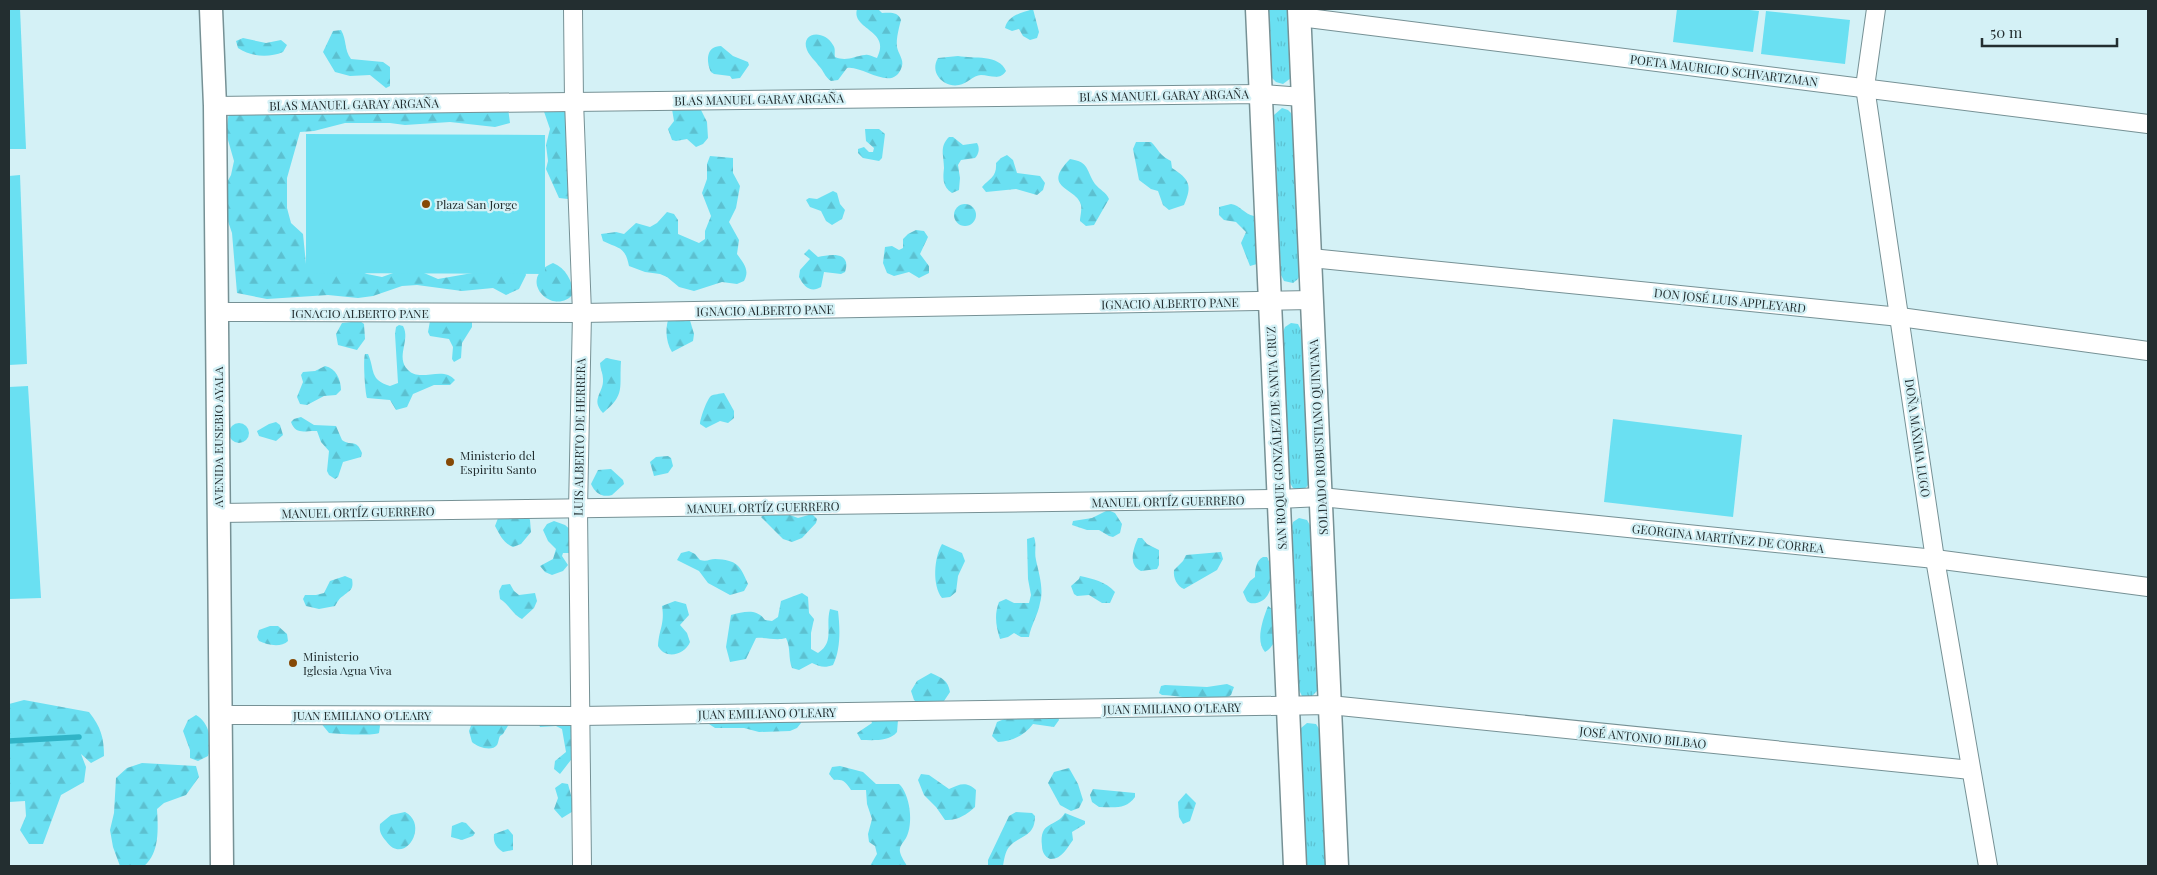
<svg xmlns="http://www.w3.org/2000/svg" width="2157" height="875" font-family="'Playfair Display',serif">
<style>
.grass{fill:url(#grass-tufts)}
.forest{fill:url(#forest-firs)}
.pitch{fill:#6ae0f2}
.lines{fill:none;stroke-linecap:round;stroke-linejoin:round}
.stream{stroke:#30b4c7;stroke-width:5.5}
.minor-casing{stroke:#769195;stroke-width:20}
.tertiary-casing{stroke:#769195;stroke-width:25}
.minor{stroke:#fff;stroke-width:18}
.tertiary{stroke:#fff;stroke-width:22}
.poi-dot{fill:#864906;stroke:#d4f1f6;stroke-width:2}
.labels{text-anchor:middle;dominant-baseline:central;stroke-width:4.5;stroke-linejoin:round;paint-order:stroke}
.street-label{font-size:12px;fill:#232e30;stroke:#d4f1f6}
.poi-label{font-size:12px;fill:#232e30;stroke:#d4f1f6;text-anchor:start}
</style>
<defs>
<pattern id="grass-tufts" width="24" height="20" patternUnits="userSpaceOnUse" patternTransform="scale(1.25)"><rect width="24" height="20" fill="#6ae0f2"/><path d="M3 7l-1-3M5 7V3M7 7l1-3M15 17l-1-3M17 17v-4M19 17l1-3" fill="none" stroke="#5cc0d0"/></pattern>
<pattern id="forest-firs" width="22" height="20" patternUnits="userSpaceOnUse" patternTransform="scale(1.25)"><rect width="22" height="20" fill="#6ae0f2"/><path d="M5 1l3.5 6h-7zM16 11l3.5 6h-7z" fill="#5cc0d0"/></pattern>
</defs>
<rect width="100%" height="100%" fill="#d4f1f6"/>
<!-- grass -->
<g class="grass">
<path d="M1269,9H1288L1291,78L1283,84L1276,82L1272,78Z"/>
<path d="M1282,108L1288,110L1293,115L1300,275L1298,279L1293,283L1284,281L1281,275L1274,115Z"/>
<path d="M1291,323L1298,324L1302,332L1309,482C1307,490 1300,491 1293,488L1290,483L1283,332L1285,327Z"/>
<path d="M1299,518L1307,520L1311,527L1319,689L1311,697L1302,696L1299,690L1292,526L1293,522Z"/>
<path d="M1307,723L1316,724L1321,732L1327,866H1306L1301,732V728Z"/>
</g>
<!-- forest -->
<g class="forest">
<path d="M857,9H878L882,13C889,13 898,11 901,20C899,28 896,38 897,47C898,53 904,60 902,66C894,94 863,65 847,68L838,80L831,81C824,76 824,71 819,66C815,60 810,57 807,50C800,32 824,29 833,45C836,49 834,53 835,57C847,62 854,56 865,55C870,54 872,57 877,58C892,30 851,30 857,9Z"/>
<path d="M1033,9L1039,32L1037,38L1030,40L1023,36L1019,29L1012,31L1005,28C1008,15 1021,13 1033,9Z"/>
<path d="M341,30C347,40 344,50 351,59L383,62L390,67V86L386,88L370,75L350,76L335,72L323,52L333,31Z"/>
<path d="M243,38L266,43L281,40L287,45L283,52C269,58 251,57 238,48L236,41Z"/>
<path d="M721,46L733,56L748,62L749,65L740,78L732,79L730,76L714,74L711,72C706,61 706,46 721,46Z"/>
<path d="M958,56C974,59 999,54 1006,71C1000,81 990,75 981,75C973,75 967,84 959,85C944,88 929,73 938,58Z"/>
<path d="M540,100L566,104L575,195L568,199L559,198L546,169L548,161L546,145L550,129Z"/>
<path d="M698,104L707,122L708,138L703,144L696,147L687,139L676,141L672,140L668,129L674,121L672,109Z"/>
<path d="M230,105L508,108L510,123L495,127L450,122L405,125L390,123H345L314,131L300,132L287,178V208L291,223L303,234L306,264L352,268L367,274L382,277L410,267L438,279L484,271L522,261L526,275L519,289L506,295L493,288L462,291L417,285L402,286L373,296L358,298L328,295L267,299L237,293L232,233L222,204L224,188L231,175L234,161L226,133Z"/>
<path d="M865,129H879L885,134L882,158L879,161L863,158L858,153V149L864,147L869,152H873L874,148L866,141Z"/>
<path d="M949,137H953L963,145L977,143C980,148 979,154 975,158L961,160L958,165L960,178L959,190L952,193C942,187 943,177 944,168C944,155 939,147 949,137Z"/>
<path d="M1136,142H1151C1160,151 1158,154 1171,161L1172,168C1189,179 1193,185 1184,205L1169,210L1163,205L1158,191L1151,189L1139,180L1133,149Z"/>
<path d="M1007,155L1013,160L1017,173L1040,176L1045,183L1043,190L1037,195L1016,189L986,192L982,187C990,178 997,177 996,163L1001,158Z"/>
<path d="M710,156L733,158V173L740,186L736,208L729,222L739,240L737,254C744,264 750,270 744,281L737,284L722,282L694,291L679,287L667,277L660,274L645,272L629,266C625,246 619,249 603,241L601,234L616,232L624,234L636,223L650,227L657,223L667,212L674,214L678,220V234L699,243L705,239V231L711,216L702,193L707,179V164Z"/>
<path d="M1070,159C1090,162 1086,171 1095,184C1100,190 1106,192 1109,199L1094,225L1086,226L1080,221C1080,217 1082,210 1081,205C1077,187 1040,189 1070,159Z"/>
<path d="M833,191L837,193L840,204L845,210L842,219L832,225L826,221L821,211L810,207L806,200L809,198L817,199Z"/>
<circle cx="965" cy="215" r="11"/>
<path d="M1231,204C1240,205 1244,214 1254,216L1256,219L1257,264L1250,266L1241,243L1246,232L1236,222L1224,220L1219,215V207Z"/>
<path d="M916,230L924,231L928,237L920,254L929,266V273L919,278L909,272L894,276L887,273L883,263L885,247L892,246L899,250L903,248V239L908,234Z"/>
<path d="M809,249L818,257C830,254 852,251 845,272L841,274L824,272L821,287C811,293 804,287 799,277L800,270L810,259L804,254Z"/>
<path d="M553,263C566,268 571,280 574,293C554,319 514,279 553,263Z"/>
<path d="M670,315L689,317L694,334L693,341L672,352C665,341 665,325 670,315Z"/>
<path d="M472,319V327L462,343L461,358L454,362L452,359L453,347L449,339L430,336L428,332L430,321L408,320Z"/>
<path d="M360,321L364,324L365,339L357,350L338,345L336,334L342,323Z"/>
<path d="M399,325L403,326C411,340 395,357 408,370C420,383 443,365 455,380L450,385H434L413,394L407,407L396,410L390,400L367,398C365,392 363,359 365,354H368C375,369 369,380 390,386L398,383L395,334L396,327Z"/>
<path d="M606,358L621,361C619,388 626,394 603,413C590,399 604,393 603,379C603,374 600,368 600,363Z"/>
<path d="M325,366C336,368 341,380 341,390L336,395L324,396L307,405L300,404L297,397L303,382L301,375L303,372L315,371Z"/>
<path d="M724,393L734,411V418L728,423L720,421L706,428L700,424C700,419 707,399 711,396C714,394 720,394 724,393Z"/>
<path d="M301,417L314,425L336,426L342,440C352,447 356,438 362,453L361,457L343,462L338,477L335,479L329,475L327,471L329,451L321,442L317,431C306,430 296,436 291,422L294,419Z"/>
<path d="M276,422L280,425L283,435L276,441L259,436L257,431L269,424Z"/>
<circle cx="239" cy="433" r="10"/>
<path d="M668,456L671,458L673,466L668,473L654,476L650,462L656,457Z"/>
<path d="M611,469L623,480L624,484L612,495C602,498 595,493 591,484L598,470Z"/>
<path d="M1108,510L1115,513L1122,524L1120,533L1113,537L1109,536L1099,530H1087L1072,525L1073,521L1092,518Z"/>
<path d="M782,512L798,518L812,514L817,519L816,523L802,538L792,542L783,539L761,517L765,514Z"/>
<path d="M500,513H527L530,520L531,532L521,544L513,547C503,543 500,535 495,526Z"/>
<path d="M554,521L565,525L572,531L571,553H563L562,556L568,565L563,571L552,575L545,572L540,566L553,559L556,549L548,541L543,530L547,524Z"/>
<path d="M1034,537C1037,545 1034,552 1036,560C1039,574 1044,589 1040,603C1038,615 1031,625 1029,637H1021L1014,633L1008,637L1000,639C996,626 994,615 999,602L1006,599L1014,603H1029L1031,595L1028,579L1027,539Z"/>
<path d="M1138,538H1142L1147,544L1159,550V565L1157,569L1141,571C1128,565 1133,549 1138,538Z"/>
<path d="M942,544L962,553L965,561L958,576L956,592L950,597L942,598C932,585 934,558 942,544Z"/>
<path d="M689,551L695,554L700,560C707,562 710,559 715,559C737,560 740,565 748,584L744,591L730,595L708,583L699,571L677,560L681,553Z"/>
<path d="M1221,552L1223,559L1217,570L1184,589C1177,586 1173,578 1174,570L1183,561L1186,555Z"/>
<path d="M1263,557H1267C1276,573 1274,606 1250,603L1247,601L1243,592L1250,581L1255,577C1255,570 1256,560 1263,557Z"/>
<path d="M345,576L352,579C354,590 350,590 343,596C339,598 337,603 335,606L319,609L306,606L303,599L305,595H316L324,593L330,581Z"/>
<path d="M1080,576C1093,579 1105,581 1115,592L1110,603H1102L1089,595L1077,596L1074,594L1071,586L1079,579Z"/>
<path d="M510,584L514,591L519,595L535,593L537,601L534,608L522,619C512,614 509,604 500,599L499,591L502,585Z"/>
<path d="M802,593L808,597L809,613L814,619L811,633V649L818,653C835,642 825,627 830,609L838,611C840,628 841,649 833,665C825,668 820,667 812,663L799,670L792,668C788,658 791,648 786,638C776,641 767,637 756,638L746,659L730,662L726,647L731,615C744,612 756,608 765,620L772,621L778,617L781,601Z"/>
<path d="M675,601L686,604L689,615L680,625L687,633L690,642C685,655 665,660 658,646C659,629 665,624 662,606Z"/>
<path d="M1268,606L1279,614C1278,627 1278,645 1265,652C1255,641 1263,619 1268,606Z"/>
<path d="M270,626H278L287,634L288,641C281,648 267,645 259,641L257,637L259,630Z"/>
<path d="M931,673C942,678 948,680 950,692L942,704L920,705L914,700L911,691L917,681Z"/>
<path d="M1227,684L1234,687L1231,695C1216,705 1180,695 1162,695L1159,693L1161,686L1165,685L1207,687Z"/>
<path d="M24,700L89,712C101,727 104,738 104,756L91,763L81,754L86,767L84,782L61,795L43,844H29L20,830L26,816L25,801L9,802V704Z"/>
<path d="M1019,713H1057L1059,720L1054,727L1033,724C1025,735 1011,742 998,742L992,736L997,722Z"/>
<path d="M196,715C209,722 214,743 208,756L198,761L190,758V750L183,731L188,720Z"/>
<path d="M799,716L801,723L797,728L790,731L759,732L744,728H715L709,724L714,717Z"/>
<path d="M377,718L380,726L379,733C372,736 338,734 329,733L320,722Z"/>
<path d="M537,720L572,722L574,756L560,774L554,769L555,761L566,752L562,729L556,726L540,727Z"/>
<path d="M871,720H898L897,732C889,742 872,740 861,740L857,733L872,723Z"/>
<path d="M472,723L509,724L503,734L500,736C499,737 498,744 497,745C492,752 477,747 472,742L469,731Z"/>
<path d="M142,763L196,766L199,777L186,795L164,803L157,809C158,828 160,853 144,866H120L113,847L110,830L114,813L116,778L127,768Z"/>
<path d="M840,766L863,772L876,784H899C910,794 914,824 906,838C903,843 899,846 900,852C901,857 905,862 907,866H870L877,854L875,846L869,842L868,834L872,819L867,804L866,790H851C846,782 843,779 834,780L829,774L832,767Z"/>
<path d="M1069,768L1078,784L1083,800L1079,808L1071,811L1060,805L1048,783L1054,772Z"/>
<path d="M921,774L929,775L949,789C960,784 966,781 976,790L975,807C966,815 957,821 945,820L936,807L924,795L918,780Z"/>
<path d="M562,783L568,784L575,810L562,818L554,809L558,798L555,788Z"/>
<path d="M1093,789L1135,793V797C1126,810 1113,807 1099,807L1092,802L1090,795Z"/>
<path d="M1186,793L1196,803L1190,821L1183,824L1179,817L1178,802Z"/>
<path d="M405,812C430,825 404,867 386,841C381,835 379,832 380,824L391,815Z"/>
<path d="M1016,812L1032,813L1035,816C1035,838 1019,835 1009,847C1005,852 1004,860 1003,866H988V860L1009,816Z"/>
<path d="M1065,813L1085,821V824L1072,832L1073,840C1067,848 1061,860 1050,859C1045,857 1042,852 1042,846C1039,820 1056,828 1065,813Z"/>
<path d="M462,822L466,823L475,833L473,836L462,840L451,837L452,826Z"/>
<path d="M508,829L513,835V850L503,852C496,847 493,843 494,834Z"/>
</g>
<!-- pitch -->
<g class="pitch">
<path d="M9,9H20L26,149H9Z"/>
<path d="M1677,9H1741L1759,11L1753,52L1673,42Z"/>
<path d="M1766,11L1850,20L1845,64L1761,54Z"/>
<path d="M306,134L545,135V274L306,273Z"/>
<path d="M20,175L27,364L9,365V176Z"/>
<path d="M28,386L41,598L9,599V387Z"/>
<path d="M1613,419L1742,435L1733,517L1604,502Z"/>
</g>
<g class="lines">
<!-- stream -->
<path class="stream" d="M9,741L79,737"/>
<defs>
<g id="minor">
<path d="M573,9L574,101L582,313L578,510L582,866"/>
<path d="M1876,9L1865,87L1935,559L1988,866"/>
<path d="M1300,17L2148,124"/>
<path d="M215,106L1261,94L1303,97"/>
<path d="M1311,258L1900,317L2148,351"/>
<path d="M217,312L582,313L1312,300"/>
<path d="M219,513L1279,499L1321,497L1935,559L2148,587"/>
<path d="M220,715L580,716L1330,705L1971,770"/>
</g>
<g id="tertiary">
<path d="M211,9L215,106L222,866"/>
<path d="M1257,9L1295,866"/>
<path d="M1299,9L1337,866"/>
</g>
</defs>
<!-- minor casing -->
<use href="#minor" class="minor-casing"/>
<!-- tertiary casing -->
<use href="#tertiary" class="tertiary-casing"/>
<!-- minor -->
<use href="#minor" class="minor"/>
<!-- tertiary -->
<use href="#tertiary" class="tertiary"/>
</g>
<!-- markers -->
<g class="poi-dot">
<circle cx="426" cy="204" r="5"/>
<circle cx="450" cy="462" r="5"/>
<circle cx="293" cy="663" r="5"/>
</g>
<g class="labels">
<!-- street labels -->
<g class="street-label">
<text transform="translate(1724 70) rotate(7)">POETA MAURICIO SCHVARTZMAN</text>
<text transform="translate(1164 95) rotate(-1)">BLAS MANUEL GARAY ARGAÑA</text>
<text transform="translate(759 99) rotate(-1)">BLAS MANUEL GARAY ARGAÑA</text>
<text transform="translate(354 104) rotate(-1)">BLAS MANUEL GARAY ARGAÑA</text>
<text transform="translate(1730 300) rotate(6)">DON JOSÉ LUIS APPLEYARD</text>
<text transform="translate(1170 303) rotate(-1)">IGNACIO ALBERTO PANE</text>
<text transform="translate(765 310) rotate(-1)">IGNACIO ALBERTO PANE</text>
<text x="360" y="313">IGNACIO ALBERTO PANE</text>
<text transform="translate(218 437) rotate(-90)">AVENIDA EUSEBIO AYALA</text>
<text transform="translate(579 437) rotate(-89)">LUIS ALBERTO DE HERRERA</text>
<text transform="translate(1318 437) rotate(-93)">SOLDADO ROBUSTIANO QUINTANA</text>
<text transform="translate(1276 438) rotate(-93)">SAN ROQUE GONZÁLEZ DE SANTA CRUZ</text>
<text transform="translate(1918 438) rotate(82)">DOÑA MÁXIMA LUGO</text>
<text transform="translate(1168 501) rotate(-1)">MANUEL ORTÍZ GUERRERO</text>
<text transform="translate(763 507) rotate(-1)">MANUEL ORTÍZ GUERRERO</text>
<text transform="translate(358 512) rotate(-1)">MANUEL ORTÍZ GUERRERO</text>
<text transform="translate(1728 538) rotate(6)">GEORGINA MARTÍNEZ DE CORREA</text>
<text transform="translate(1172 708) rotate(-1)">JUAN EMILIANO O'LEARY</text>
<text transform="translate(767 713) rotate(-1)">JUAN EMILIANO O'LEARY</text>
<text x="362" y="715">JUAN EMILIANO O'LEARY</text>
<text transform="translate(1643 737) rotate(6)">JOSÉ ANTONIO BILBAO</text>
</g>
<!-- poi labels -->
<g class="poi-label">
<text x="436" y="204">Plaza San Jorge</text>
<text x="460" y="455">Ministerio del<tspan x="460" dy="14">Espiritu Santo</tspan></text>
<text x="303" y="656">Ministerio<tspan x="303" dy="14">Iglesia Agua Viva</tspan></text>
</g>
</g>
<!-- border -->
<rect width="2157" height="875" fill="none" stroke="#232e30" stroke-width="20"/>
<!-- scale -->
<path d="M1982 38v8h135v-8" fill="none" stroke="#232e30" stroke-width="2.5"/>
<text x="1990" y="38" font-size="15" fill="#232e30" stroke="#d4f1f6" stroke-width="4" paint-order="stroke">50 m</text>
</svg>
